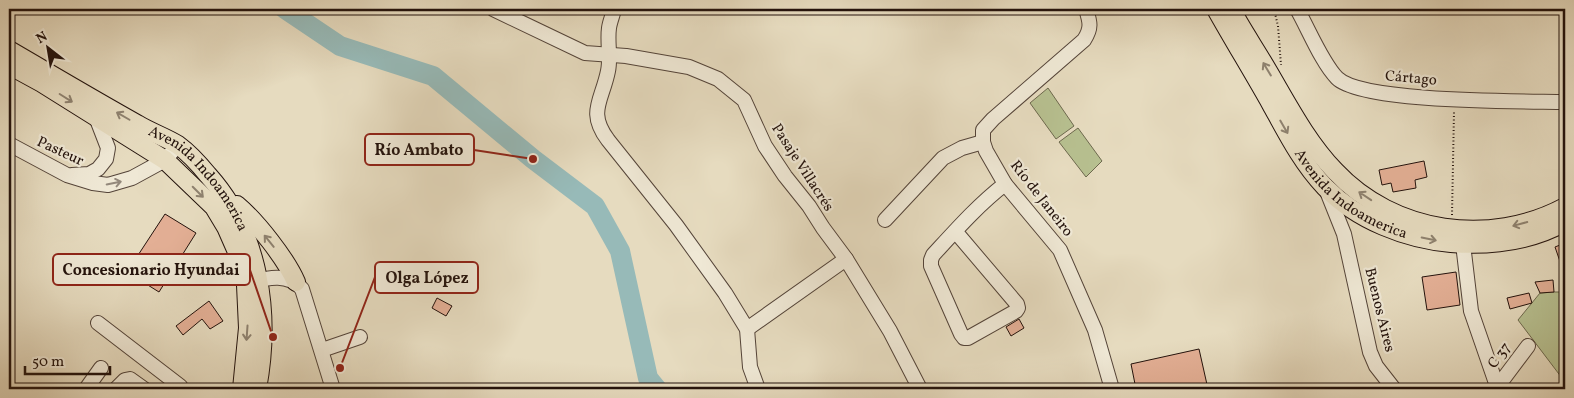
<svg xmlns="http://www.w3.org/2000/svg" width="1574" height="398" font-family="Vollkorn,serif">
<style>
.green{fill:#b7c090;stroke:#6d694e}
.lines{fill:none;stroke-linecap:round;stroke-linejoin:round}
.river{stroke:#97bab8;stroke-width:20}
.building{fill:#e3af95;stroke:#23120c}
.minor-casing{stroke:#544439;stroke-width:16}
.major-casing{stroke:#23120c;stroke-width:20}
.path{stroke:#23120c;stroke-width:2;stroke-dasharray:1 2.5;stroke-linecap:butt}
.minor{stroke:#efe8d5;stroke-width:14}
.major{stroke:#e6dbbf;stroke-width:18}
.oneway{stroke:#8e816e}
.oneway2{stroke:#93887b}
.labels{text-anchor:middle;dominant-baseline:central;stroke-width:4.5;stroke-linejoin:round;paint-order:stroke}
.street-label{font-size:15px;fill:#23120c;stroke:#efe8d5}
.leader{fill:none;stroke:#8f2418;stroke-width:2}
.callout-dot{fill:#8f2418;stroke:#efe8d5;stroke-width:2}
.callout{fill:#efe8d5;stroke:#8f2418;stroke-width:2}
.callout-label{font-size:16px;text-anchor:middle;font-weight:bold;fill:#23120c}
</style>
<rect width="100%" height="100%" fill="#e6dbbf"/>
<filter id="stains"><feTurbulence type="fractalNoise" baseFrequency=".004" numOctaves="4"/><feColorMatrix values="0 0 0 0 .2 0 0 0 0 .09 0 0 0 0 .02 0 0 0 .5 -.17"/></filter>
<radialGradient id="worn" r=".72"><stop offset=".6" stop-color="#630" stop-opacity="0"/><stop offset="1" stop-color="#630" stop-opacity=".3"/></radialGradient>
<!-- green -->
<g class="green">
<path d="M1048,88L1074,126L1056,139L1030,103Z"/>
<path d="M1078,128L1102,161L1086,177L1059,142Z"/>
<path d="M1554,292H1565V382L1518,320L1540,293Z"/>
</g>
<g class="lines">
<!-- river -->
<path class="river" d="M285,9L340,46L433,76L533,159L595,206L620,251L648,378L657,389"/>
</g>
<!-- building -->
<g class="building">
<path d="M1424,161L1427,177L1415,180L1416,188L1393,192L1391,183L1382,185L1379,170Z"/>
<path d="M165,214L196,233L159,292L127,272Z"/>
<path d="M1565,243V273H1564L1555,247Z"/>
<path d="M1456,272L1460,305L1427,310L1422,277Z"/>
<path d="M1553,280L1554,292L1540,293L1535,282Z"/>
<path d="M1529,293L1532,303L1510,309L1507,298Z"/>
<path d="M437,298L452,306L446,316L432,308Z"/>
<path d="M209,301L223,321L210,329L202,319L183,335L176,326Z"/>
<path d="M1019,319L1024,328L1011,336L1006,327Z"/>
<path d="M1199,349L1208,389H1136L1131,364Z"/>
</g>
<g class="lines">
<defs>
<g id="minor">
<path d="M493,9L585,53L626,56L689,67L718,79L744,100L765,146L785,176L809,206L823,228L846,259L890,331L920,389"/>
<path d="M614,9C613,15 610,21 609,28C607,42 611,57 608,71C602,101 587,112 608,140L676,225L725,293L747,329L750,367L758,389"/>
<path d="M1086,9C1090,22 1092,28 1084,40L993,119L983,130V142L986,151L1005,184L1060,250L1095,330L1112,389"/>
<path d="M1297,9C1308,28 1322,63 1337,78C1362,103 1524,101 1565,102"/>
<path d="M9,144L67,175L93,183L108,185L132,178L165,160L178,145"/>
<path d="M72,175L89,174L98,169L106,159L108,148L96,117"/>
<path d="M1326,189L1344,234L1370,352L1376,366L1394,389"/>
<path d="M885,220L943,158L962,148L983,142"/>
<path d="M955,231L1017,304L1018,308L1016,311L968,338H964L961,334L931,266V260L933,255C956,230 978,205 1005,184"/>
<path d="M1463,244L1471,311L1498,389"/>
<path d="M250,283C268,277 289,273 302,289L333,389"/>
<path d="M98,323L180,386L182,389"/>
<path d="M747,329L846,259"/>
<path d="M322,350L360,337"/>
<path d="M1498,386L1528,346"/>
<path d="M86,389L101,368"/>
<path d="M116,389L125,380L130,379L144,389"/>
</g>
<g id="major">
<path id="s1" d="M1216,9C1234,41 1253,72 1271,104C1287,133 1302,163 1325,187C1357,220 1406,239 1451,243C1490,246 1531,241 1565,222"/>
<path d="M1231,9C1242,30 1256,50 1268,71C1288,105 1307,142 1335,171C1394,234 1490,247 1565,207"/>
<path id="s2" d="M9,50C52,75 94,100 137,124C150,132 165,137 178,145C189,153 199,164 208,175C260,233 271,314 257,389"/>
<path d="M9,65L42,83L165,160L214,207L226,227L237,252L246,285L248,328L242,389"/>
<path d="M237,205C257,222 286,259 296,282"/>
</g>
</defs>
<!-- minor casing -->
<use href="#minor" class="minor-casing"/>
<!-- major casing -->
<use href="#major" class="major-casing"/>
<!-- path -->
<g class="path">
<path d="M1274,9L1278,26L1281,65"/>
<path d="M1452,215L1454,112"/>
</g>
<!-- minor -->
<use href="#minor" class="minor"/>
<!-- major -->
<use href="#major" class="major"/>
</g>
<!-- one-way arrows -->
<defs><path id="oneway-shaft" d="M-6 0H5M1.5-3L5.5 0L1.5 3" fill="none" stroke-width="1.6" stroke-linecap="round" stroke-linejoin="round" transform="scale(1.25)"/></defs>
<g class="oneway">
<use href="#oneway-shaft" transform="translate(1267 69) rotate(-121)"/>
<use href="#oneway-shaft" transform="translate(66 98) rotate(32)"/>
<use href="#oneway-shaft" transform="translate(123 116) rotate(-150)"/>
<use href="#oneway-shaft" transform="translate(1284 127) rotate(60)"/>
<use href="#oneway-shaft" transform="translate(198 192) rotate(45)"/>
<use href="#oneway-shaft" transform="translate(1365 196) rotate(-146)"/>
<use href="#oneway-shaft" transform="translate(1520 224) rotate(165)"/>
<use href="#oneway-shaft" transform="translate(1429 239) rotate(12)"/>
<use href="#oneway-shaft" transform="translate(269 241) rotate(-129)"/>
<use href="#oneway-shaft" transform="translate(247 333) rotate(94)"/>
</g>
<use class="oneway2" href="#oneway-shaft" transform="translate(114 183) rotate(-11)"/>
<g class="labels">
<!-- street labels -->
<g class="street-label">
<text transform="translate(1411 79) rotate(5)">Cártago</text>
<text transform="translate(60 152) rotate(25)">Pasteur</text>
<text transform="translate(802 168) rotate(57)">Pasaje Villacrés</text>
<text stroke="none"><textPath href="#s2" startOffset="232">Avenida Indoamerica</textPath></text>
<text stroke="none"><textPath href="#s1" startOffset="234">Avenida Indoamerica</textPath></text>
<text transform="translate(1041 199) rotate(52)">Río de Janeiro</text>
<text transform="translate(1379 310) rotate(76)">Buenos Aires</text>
<text transform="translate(1500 356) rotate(-53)">C 37</text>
</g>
</g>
<!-- callouts -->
<path class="leader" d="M533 159L474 150M273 337L250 270M340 368L375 277"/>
<g class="callout-dot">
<circle cx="533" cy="159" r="5"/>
<circle cx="273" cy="337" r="5"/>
<circle cx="340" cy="368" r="5"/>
</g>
<g class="callout">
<rect x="365" y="134" width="109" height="31" rx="5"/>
<rect x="53" y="254" width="197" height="31" rx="5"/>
<rect x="375" y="262" width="103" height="31" rx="5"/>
</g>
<g class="callout-label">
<text x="419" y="155">Río Ambato</text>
<text x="151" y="275">Concesionario Hyundai</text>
<text x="427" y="283">Olga López</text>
</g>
<!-- margin -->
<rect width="1574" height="398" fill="none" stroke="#e6dbbf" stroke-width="30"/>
<rect x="10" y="10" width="1554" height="378" fill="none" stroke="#23120c" stroke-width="2.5"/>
<rect x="15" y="15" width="1544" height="368" fill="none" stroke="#23120c"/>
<!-- north arrow -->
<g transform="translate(48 48) rotate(329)" stroke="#efe8d5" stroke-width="4" paint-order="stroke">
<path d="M0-4L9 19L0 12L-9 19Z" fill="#23120c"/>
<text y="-8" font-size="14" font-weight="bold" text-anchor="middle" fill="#23120c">N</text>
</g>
<!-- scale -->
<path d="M25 366v8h85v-8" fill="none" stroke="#23120c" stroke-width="2.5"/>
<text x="32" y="366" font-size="15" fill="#23120c" stroke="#efe8d5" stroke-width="4" paint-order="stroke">50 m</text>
<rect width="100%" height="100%" filter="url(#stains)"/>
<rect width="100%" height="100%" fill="url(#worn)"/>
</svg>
